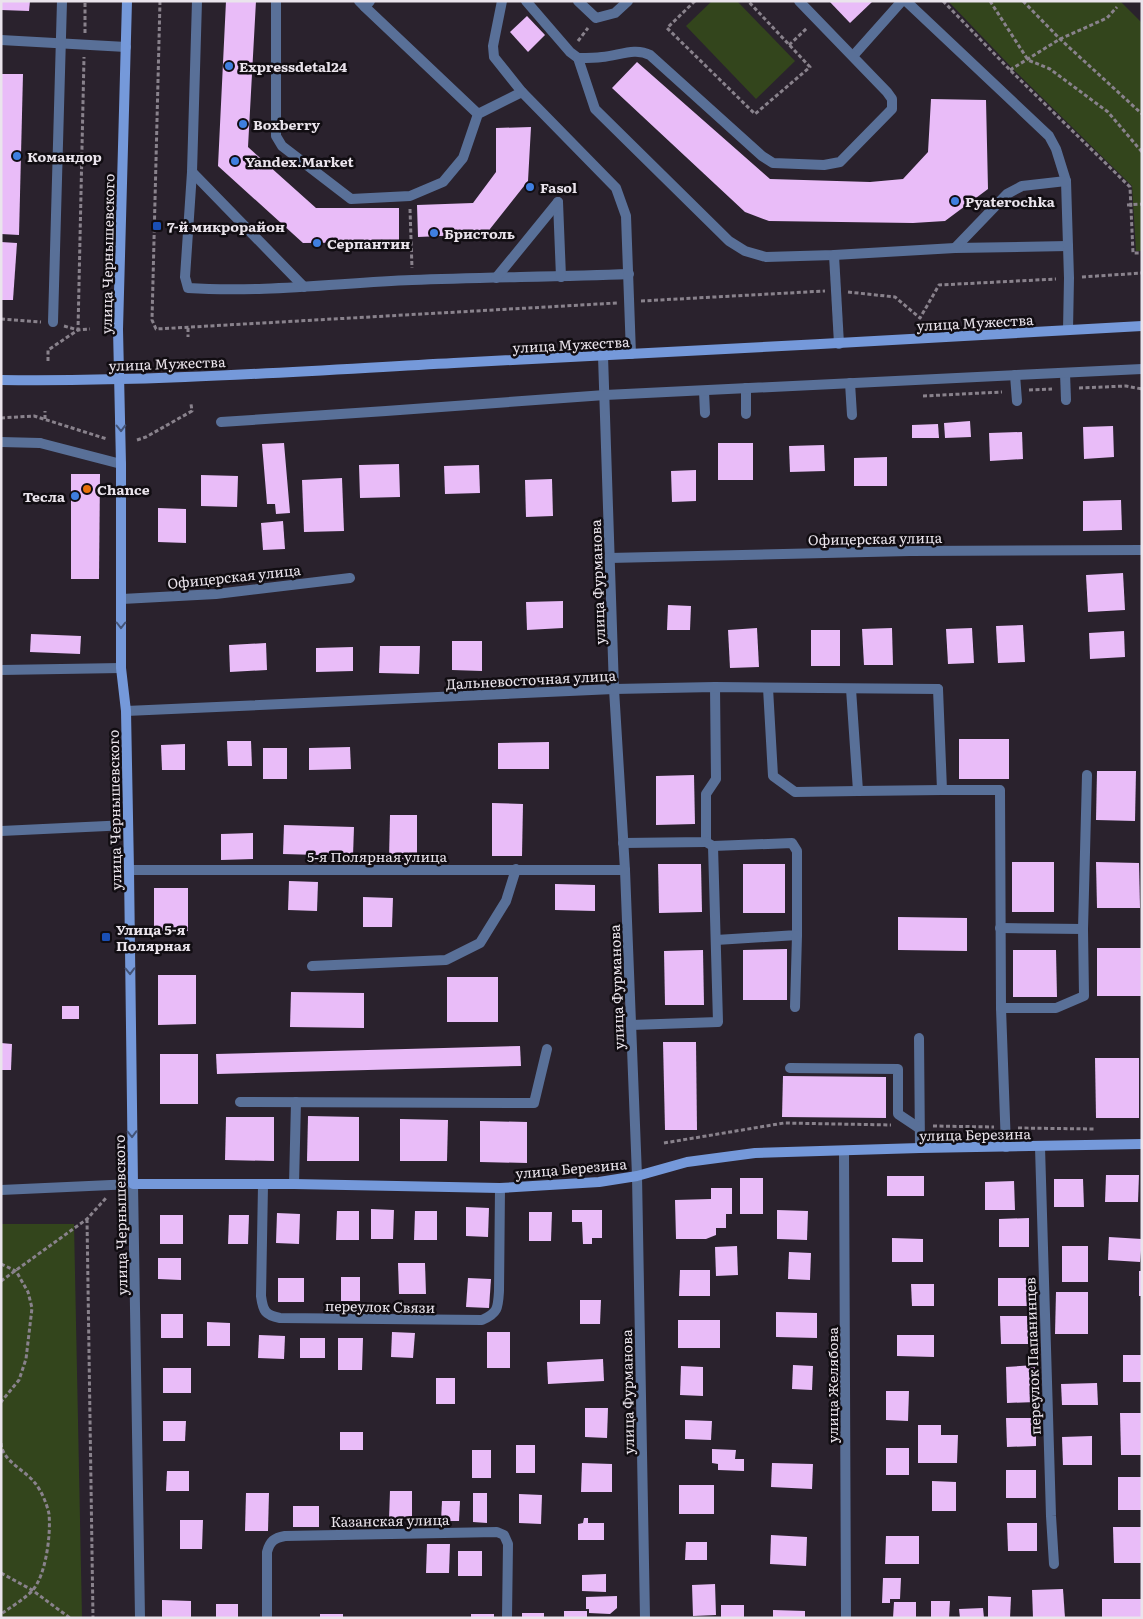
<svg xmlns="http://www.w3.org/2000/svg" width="1143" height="1619" font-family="Literata,serif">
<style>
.green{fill:#33451c}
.building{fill:#e9bcf8}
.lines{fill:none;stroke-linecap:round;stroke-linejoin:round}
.path{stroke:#89828c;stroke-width:3;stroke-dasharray:4 2.5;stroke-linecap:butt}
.lane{stroke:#597098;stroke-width:10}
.street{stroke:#597098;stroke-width:10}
.secondary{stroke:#7599da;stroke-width:10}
.oneway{stroke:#435376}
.shop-dot{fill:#3f7fe0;stroke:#110d12;stroke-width:2}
.transit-dot{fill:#1a4fb4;stroke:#110d12;stroke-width:2}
.food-dot{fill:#e8710a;stroke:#110d12;stroke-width:2}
.labels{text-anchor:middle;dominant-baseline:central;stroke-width:5;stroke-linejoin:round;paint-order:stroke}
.poi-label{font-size:14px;font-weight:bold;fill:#eae4ec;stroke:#110d12;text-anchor:start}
.street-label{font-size:14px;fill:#eae4ec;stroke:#110d12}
</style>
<rect width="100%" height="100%" fill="#2a222d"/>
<!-- green -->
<g class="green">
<path d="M712,1H737L795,61L756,99L686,26Z"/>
<path d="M948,1H1120L1142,23V251H1136L1132,186L1015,71Z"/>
<path d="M1,1224H74L82,1618H1Z"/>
</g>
<!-- building -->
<g class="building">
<path d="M1,1H30L29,11L1,10Z"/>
<path d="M226,1H256L248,147L316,208H399V242L303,243L218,166Z"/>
<path d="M829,1H873L850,23Z"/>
<path d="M527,16L545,35L528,52L510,32Z"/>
<path d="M637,62L770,179L870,182L903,179L928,152L931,99L986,100L988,189L945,221L913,223L769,221L745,212L612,88Z"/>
<path d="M1,74H23L19,235L1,234Z"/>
<path d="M531,127L528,181L486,234L418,237L417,205L473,203L496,172V128Z"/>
<path d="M1,242L17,243L13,300H1Z"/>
<path d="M970,421L971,437L945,438L944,423Z"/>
<path d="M938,424L939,438H912V425Z"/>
<path d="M1113,426L1114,457L1084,459L1083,427Z"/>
<path d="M1022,432L1023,459L990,461L989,433Z"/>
<path d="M284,443L290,513L276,514L275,504H267L262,444Z"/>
<rect x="718" y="443" width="35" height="37"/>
<path d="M824,445L825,471L790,472L789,446Z"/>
<path d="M887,457V486H854V458Z"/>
<path d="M399,464L400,497L360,498L359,465Z"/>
<path d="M479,465L480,493L445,494L444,466Z"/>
<path d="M696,470V501L672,502L671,471Z"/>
<path d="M71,474H100L99,579H71Z"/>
<path d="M201,475L238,476L237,507L201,506Z"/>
<path d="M342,478L344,531L304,532L302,480Z"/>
<path d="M552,479L553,516L526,517L525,480Z"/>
<path d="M1121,500L1122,530L1083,531V501Z"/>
<path d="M158,508L186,509V543L158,542Z"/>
<path d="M283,521L285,549L263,550L261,523Z"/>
<path d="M1123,573L1125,610L1088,612L1086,575Z"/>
<path d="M563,601V628L527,630L526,602Z"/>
<path d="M668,605L691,606L690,630H667Z"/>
<path d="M1023,625L1025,662L998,663L996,626Z"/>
<path d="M757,628L759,667L730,668L728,630Z"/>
<path d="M892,628L893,665H864L862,629Z"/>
<path d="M972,628L974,663L948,664L946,629Z"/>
<rect x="811" y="630" width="29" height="36"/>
<path d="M1124,631L1125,657L1090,659L1089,633Z"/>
<path d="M31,634L81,636L80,654L30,652Z"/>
<path d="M452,641H482V671L452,670Z"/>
<path d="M266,643L267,670L230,672L229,645Z"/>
<path d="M380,646H420L419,674L379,673Z"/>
<path d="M353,647V671L316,672V648Z"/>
<rect x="959" y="739" width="50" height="40"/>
<path d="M227,741H251L252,766H228Z"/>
<path d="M549,742V769H498V743Z"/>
<path d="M185,744V770H162L161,745Z"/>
<path d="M350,747L351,769L309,770V748Z"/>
<rect x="263" y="748" width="24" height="31"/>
<path d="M1097,771H1136L1135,821L1096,820Z"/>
<path d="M694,775L695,824L656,825V776Z"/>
<path d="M492,803L523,804L522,856H492Z"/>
<path d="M390,815H417V859H389Z"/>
<path d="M284,825L354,827L353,856L283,854Z"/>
<path d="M253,833V859L221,860V834Z"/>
<rect x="1012" y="862" width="42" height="50"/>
<path d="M1096,862L1139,863L1140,908H1097Z"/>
<path d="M658,864H701L702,912L659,913Z"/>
<rect x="743" y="864" width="42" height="49"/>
<path d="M289,881L318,882L317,911L288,910Z"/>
<path d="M555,884L595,885V911L555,910Z"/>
<rect x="154" y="888" width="34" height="43"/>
<path d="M363,897L393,898L392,927H363Z"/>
<path d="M898,917L967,918V951L898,950Z"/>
<rect x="1097" y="948" width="44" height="48"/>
<path d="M787,949V1000H743V950Z"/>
<path d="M703,950L704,1005H665L664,951Z"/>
<path d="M1013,950H1056L1057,997H1013Z"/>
<path d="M158,975H196V1024L158,1025Z"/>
<rect x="447" y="977" width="51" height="45"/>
<path d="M291,992L364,993V1028L290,1027Z"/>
<rect x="62" y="1006" width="17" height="13"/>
<path d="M663,1042H696L697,1130H665Z"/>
<path d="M1,1043L12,1044L11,1070H1Z"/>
<path d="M520,1046L521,1066L217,1074L216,1054Z"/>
<rect x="160" y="1054" width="38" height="50"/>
<path d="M1095,1058H1139V1118H1096Z"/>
<path d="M783,1076L886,1077V1118L782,1117Z"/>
<path d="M308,1116L359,1117V1161H307Z"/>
<path d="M226,1117H274V1161L225,1160Z"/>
<path d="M400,1119L448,1120L447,1161H400Z"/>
<path d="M480,1121L527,1122V1163L480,1162Z"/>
<path d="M1106,1175H1139L1138,1202H1105Z"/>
<rect x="887" y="1176" width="37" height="20"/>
<rect x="740" y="1178" width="23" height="36"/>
<path d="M1054,1179H1083L1084,1207H1054Z"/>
<path d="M1014,1181L1015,1210H985V1182Z"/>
<path d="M711,1188H732V1214H726V1228H716V1235L706,1239H676L675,1200L711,1199Z"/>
<path d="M466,1207L489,1208L488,1237L466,1236Z"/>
<path d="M371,1209L394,1210L393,1239H371Z"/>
<path d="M572,1210H602V1238H592V1244H583L582,1222H572Z"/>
<path d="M777,1210L808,1211L807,1240L777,1239Z"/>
<path d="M337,1211H359V1240H336Z"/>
<path d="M415,1211H437V1240H414Z"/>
<path d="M529,1212H552L551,1241H529Z"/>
<path d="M277,1213L300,1214L299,1244L276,1243Z"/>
<rect x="160" y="1215" width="23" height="29"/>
<path d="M229,1215H249L248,1244H228Z"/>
<path d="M1029,1218V1247H999V1219Z"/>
<path d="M1109,1237L1142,1239L1140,1262L1108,1260Z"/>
<path d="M892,1238L923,1239V1262H892Z"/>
<path d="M737,1246L738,1275L716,1276L715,1247Z"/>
<rect x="1062" y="1246" width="26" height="36"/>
<path d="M789,1252L811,1253L810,1280L788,1279Z"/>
<path d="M158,1258H181V1280L158,1279Z"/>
<path d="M398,1263H425L426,1294H399Z"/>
<path d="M680,1270H710V1296H679Z"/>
<rect x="1139" y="1271" width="3" height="25"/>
<rect x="341" y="1277" width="19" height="24"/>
<rect x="278" y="1278" width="26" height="24"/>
<path d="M468,1278L491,1279L489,1308L466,1307Z"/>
<rect x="998" y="1278" width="30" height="28"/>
<path d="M911,1284H934V1306H912Z"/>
<path d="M1056,1292H1088V1334H1055Z"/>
<path d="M580,1300H601L600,1324H580Z"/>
<path d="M776,1312L817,1313V1338L776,1337Z"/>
<rect x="161" y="1314" width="22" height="24"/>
<path d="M1000,1316H1030V1344H1001Z"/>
<rect x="678" y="1320" width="42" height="28"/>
<path d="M207,1322L230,1323V1346H207Z"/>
<path d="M392,1332L415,1333L413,1358L391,1357Z"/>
<rect x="487" y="1332" width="23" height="36"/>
<path d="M259,1335L285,1336L284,1359L258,1358Z"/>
<path d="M897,1335H934V1357L897,1356Z"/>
<rect x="300" y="1338" width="25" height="20"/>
<path d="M338,1338H363L362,1370H338Z"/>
<rect x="1123" y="1355" width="19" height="27"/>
<path d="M603,1359L604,1381L548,1384L547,1362Z"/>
<path d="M793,1365L813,1366L812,1390L792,1389Z"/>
<path d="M1035,1365L1036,1402L1007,1403L1006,1367Z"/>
<path d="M681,1366L703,1367V1396L680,1395Z"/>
<rect x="163" y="1368" width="28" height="25"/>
<rect x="436" y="1378" width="19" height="26"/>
<path d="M1097,1383L1098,1405H1062L1061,1384Z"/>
<path d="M886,1391H909L908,1421L886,1420Z"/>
<path d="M585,1408H608L607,1438L585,1437Z"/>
<path d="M1120,1413H1142V1455H1121Z"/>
<path d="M1006,1418H1036V1446L1007,1447Z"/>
<path d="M685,1420L712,1421L711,1440L685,1439Z"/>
<path d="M163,1421H186L185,1441H163Z"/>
<path d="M918,1425H941V1435H958L957,1463H918Z"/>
<rect x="340" y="1432" width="23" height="18"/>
<path d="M1092,1436V1465H1063L1062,1437Z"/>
<rect x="516" y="1445" width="19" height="28"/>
<rect x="886" y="1448" width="23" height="27"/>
<path d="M712,1449L736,1450L735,1459H744V1471L718,1470V1464L712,1463Z"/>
<rect x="472" y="1450" width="19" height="28"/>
<path d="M582,1463L612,1464V1492H581Z"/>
<path d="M772,1463L813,1464L812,1489L771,1487Z"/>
<rect x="1006" y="1470" width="30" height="28"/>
<path d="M167,1471H189V1491H166Z"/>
<rect x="1118" y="1477" width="24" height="33"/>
<path d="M932,1481L956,1482V1511H932Z"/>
<rect x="679" y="1485" width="35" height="29"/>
<path d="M390,1491H412V1520H389Z"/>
<path d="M246,1493H269L268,1531H245Z"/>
<path d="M473,1493H487V1523L473,1522Z"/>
<path d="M519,1494L542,1495L541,1524L519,1523Z"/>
<path d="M442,1501H460L459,1521H441Z"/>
<rect x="293" y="1506" width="26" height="21"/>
<path d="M584,1518H588V1523H604V1540H578V1524L583,1523Z"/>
<path d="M180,1520H203L202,1549H180Z"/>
<path d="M1007,1523H1037V1551H1008Z"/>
<path d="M1113,1527H1142V1563H1114Z"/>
<path d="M771,1535L807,1537L806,1566L770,1564Z"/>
<path d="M886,1536H919V1564H885Z"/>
<path d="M686,1542H707V1560H685Z"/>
<path d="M427,1544H450L449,1573H426Z"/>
<rect x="458" y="1551" width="24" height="25"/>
<path d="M606,1574V1592L582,1591V1575Z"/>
<path d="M883,1578H901L900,1599H890V1603H882Z"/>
<path d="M715,1584L716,1615L693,1616L692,1585Z"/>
<path d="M1063,1589L1065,1618H1033L1032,1590Z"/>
<path d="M617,1596V1608L610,1614L589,1613V1609H586V1597Z"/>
<path d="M988,1596L1011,1597L1010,1618H988Z"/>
<rect x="1102" y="1599" width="40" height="19"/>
<path d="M162,1600L191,1601V1618H162Z"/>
<path d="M931,1601H950L949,1618H931Z"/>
<path d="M894,1602H916V1618H893Z"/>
<rect x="216" y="1604" width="22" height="14"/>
<rect x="721" y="1605" width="23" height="13"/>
<path d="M983,1608L984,1618H960L959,1609Z"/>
<path d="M773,1610L805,1611V1618H773Z"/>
<rect x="564" y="1611" width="23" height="7"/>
<rect x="522" y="1613" width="22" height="5"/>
<rect x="320" y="1614" width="23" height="4"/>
<rect x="471" y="1614" width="23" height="4"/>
</g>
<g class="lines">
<!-- path -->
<g class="path">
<path d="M160,1L152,320L156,329L617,303"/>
<path d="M695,1L667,28L755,114L810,67L748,1"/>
<path d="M943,1L1010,70L1130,187L1133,253H1142"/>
<path d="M990,1L1028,60L1050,69L1108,112L1142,152"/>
<path d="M1023,1L1060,39L1142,114"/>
<path d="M85,33V1"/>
<path d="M578,41L588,28"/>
<path d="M789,45L807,28"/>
<path d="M1010,70L1060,39L1107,18L1117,7"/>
<path d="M1127,205L1142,204"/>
<path d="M410,209L412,268"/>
<path d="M1082,277L1142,273"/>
<path d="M848,292L895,297L920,318L939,285L1056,279"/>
<path d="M641,301L825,291"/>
<path d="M1,319L41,322"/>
<path d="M64,326L78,330L90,329"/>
<path d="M188,328V337"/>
<path d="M48,361V350L78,330L84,57"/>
<path d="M1079,388L1126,386L1142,389"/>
<path d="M1029,390L1052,389"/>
<path d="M923,396L1002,392"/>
<path d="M1,418L34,416L107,439"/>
<path d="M45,419V411"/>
<path d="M137,440L146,437L192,411L191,404"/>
<path d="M933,1126L994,1127"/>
<path d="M1018,1128L1096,1129"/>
<path d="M664,1143L784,1123L891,1125"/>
<path d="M87,1219L93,1618"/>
<path d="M1,1264L16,1271L28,1292L32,1308L26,1359L19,1380L1,1402"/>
<path d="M1,1281L87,1219L106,1198"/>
<path d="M1,1443C2,1461 25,1470 35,1483C41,1490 47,1504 49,1514C51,1534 46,1576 32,1591C23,1600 11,1607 1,1614"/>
<path d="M1,1573L32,1590L70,1618"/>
</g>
<!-- lane -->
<g class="lane">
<path d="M197,1L192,172L185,277L188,288C262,293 338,283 412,280C484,277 557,277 629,274"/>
<path d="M276,1V136L282,146L351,199L410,196L443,182L463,158L478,114L522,92"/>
<path d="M359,1L365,7L370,1"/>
<path d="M502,1L493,46L494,57L522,92L616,188L626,216L631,354"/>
<path d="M526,1L570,52L578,58L595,109L729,241L745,251L766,257L834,255L955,248L1068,246"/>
<path d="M578,1L596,18L615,13L628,1"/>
<path d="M906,1L1049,136L1056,149L1066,181L1069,278L1068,330"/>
<path d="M365,7L478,114"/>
<path d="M1,40L126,47"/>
<path d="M853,56L902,1"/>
<path d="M578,58C586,58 595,58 602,57C618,56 635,47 650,55L762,156L773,163L824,165L840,162L892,109V99L887,92L799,1"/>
<path d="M192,172L304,287"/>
<path d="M558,202L561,277"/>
<path d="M955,248L1007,194L1022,186L1066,181"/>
<path d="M834,255L839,344"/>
<path d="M496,278L558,202"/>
<path d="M53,322L62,1"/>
<path d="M1065,373L1066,400"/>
<path d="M1015,375L1017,401"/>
<path d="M850,383L852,415"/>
<path d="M746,388V414"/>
<path d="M704,391L705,413"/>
<path d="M40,443L121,464"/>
<path d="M768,688L773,776L795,792L858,791"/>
<path d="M851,689L858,791L942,790"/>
<path d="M938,689L942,790H1000L1001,1008L1006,1147"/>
<path d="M623,843L706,842V794L716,779L715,687"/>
<path d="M713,846L792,843L797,851V935L716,940"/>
<path d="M1000,928L1083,929"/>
<path d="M312,966L446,960L480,943L506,901L516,869"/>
<path d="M795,1007L797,935"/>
<path d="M1001,1008H1056L1084,996L1083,929L1087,775"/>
<path d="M631,1025L718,1022L713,846L706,842"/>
<path d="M919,1038L920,1148"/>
<path d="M790,1068L898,1069V1114L919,1128"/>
<path d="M240,1102L534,1103L547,1049"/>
<path d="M294,1184L296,1102"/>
</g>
<!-- street -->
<g class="street">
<path d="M603,356L614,689L625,870L637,1176L645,1618"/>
<path d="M221,422L386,411L605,395L1142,369"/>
<path d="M1,442L40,443"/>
<path d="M609,558L910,551L1142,550"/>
<path d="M122,599L216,594L350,578"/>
<path d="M1,670L121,668"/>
<path d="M126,711L614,689L715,687L938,689"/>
<path d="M1,831L128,825"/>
<path d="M129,870H625"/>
<path d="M1040,1147L1051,1516L1054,1564"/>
<path d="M844,1151L846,1618"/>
<path d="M263,1185L261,1296C263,1311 265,1315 280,1318L482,1320C498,1313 498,1308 499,1291L500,1188"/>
<path d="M1,1190L133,1184L140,1618"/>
<path d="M267,1618V1552C270,1541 274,1538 285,1536L497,1532L504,1535L508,1544L507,1618"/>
</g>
<!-- secondary -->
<g class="secondary">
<path d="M127,1L118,329L121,464V668L126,711L129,870L133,1184H294L500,1188L599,1182L637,1176L687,1162L755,1153L920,1148L1142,1144"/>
<path d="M1,380C152,382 303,371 454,363C683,352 913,339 1142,326"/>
</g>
</g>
<!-- one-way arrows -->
<defs><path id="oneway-chevron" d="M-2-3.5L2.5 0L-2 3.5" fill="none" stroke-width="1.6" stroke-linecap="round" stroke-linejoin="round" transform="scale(1.25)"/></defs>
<g class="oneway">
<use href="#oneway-chevron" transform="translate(121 428) rotate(89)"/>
<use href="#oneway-chevron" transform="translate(121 625) rotate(90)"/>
<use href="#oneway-chevron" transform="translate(130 971) rotate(89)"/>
<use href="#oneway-chevron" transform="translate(132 1134) rotate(89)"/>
</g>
<!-- markers -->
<g class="shop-dot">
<circle cx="229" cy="66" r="5"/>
<circle cx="243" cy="124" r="5"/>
<circle cx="17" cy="156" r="5"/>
<circle cx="235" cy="161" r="5"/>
<circle cx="530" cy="187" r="5"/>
<circle cx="955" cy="201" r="5"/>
<circle cx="434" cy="233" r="5"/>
<circle cx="317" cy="243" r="5"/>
<circle cx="75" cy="496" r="5"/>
</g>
<g class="transit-dot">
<rect x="152" y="221" width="10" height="10" rx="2.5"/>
<rect x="101" y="932" width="10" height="10" rx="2.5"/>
</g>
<circle class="food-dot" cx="87" cy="489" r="5"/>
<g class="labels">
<!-- poi labels -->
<g class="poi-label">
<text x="239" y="66">Expressdetal24</text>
<text x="253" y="124">Boxberry</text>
<text x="27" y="156">Командор</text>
<text x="245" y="161">Yandex.Market</text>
<text x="540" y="187">Fasol</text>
<text x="965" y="201">Pyaterochka</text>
<text x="167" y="226">7-й микрорайон</text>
<text x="444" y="233">Бристоль</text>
<text x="327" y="243">Серпантин</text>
<text x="97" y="489">Chance</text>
<text x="65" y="496" text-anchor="end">Тесла</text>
<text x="116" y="929">Улица 5-я<tspan x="116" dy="16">Полярная</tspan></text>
</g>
<!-- street labels -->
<g class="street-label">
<text transform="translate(107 254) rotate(-89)">улица Чернышевского</text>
<text transform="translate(975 322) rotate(-3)">улица Мужества</text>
<text transform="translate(571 344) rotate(-3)">улица Мужества</text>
<text transform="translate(167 363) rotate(-2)">улица Мужества</text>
<text transform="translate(875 538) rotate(-1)">Офицерская улица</text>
<text transform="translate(234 576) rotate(-6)">Офицерская улица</text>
<text transform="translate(597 582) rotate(-92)">улица Фурманова</text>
<text transform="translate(531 679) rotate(-3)">Дальневосточная улица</text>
<text transform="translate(114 810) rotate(-91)">улица Чернышевского</text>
<text x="377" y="856">5-я Полярная улица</text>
<text transform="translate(616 987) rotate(-92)">улица Фурманова</text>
<text transform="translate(975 1134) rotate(-1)">улица Березина</text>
<text transform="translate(571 1168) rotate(-5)">улица Березина</text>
<text transform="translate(120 1215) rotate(-91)">улица Чернышевского</text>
<text transform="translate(380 1306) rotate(1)">переулок Связи</text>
<text transform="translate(1032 1356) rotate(-92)">переулок Папанинцев</text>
<text transform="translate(832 1385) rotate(-90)">улица Желябова</text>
<text transform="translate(627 1392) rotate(-91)">улица Фурманова</text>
<text transform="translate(390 1520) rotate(-1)">Казанская улица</text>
</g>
</g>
<!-- border -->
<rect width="1143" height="1619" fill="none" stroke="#eae4ec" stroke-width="5"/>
</svg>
